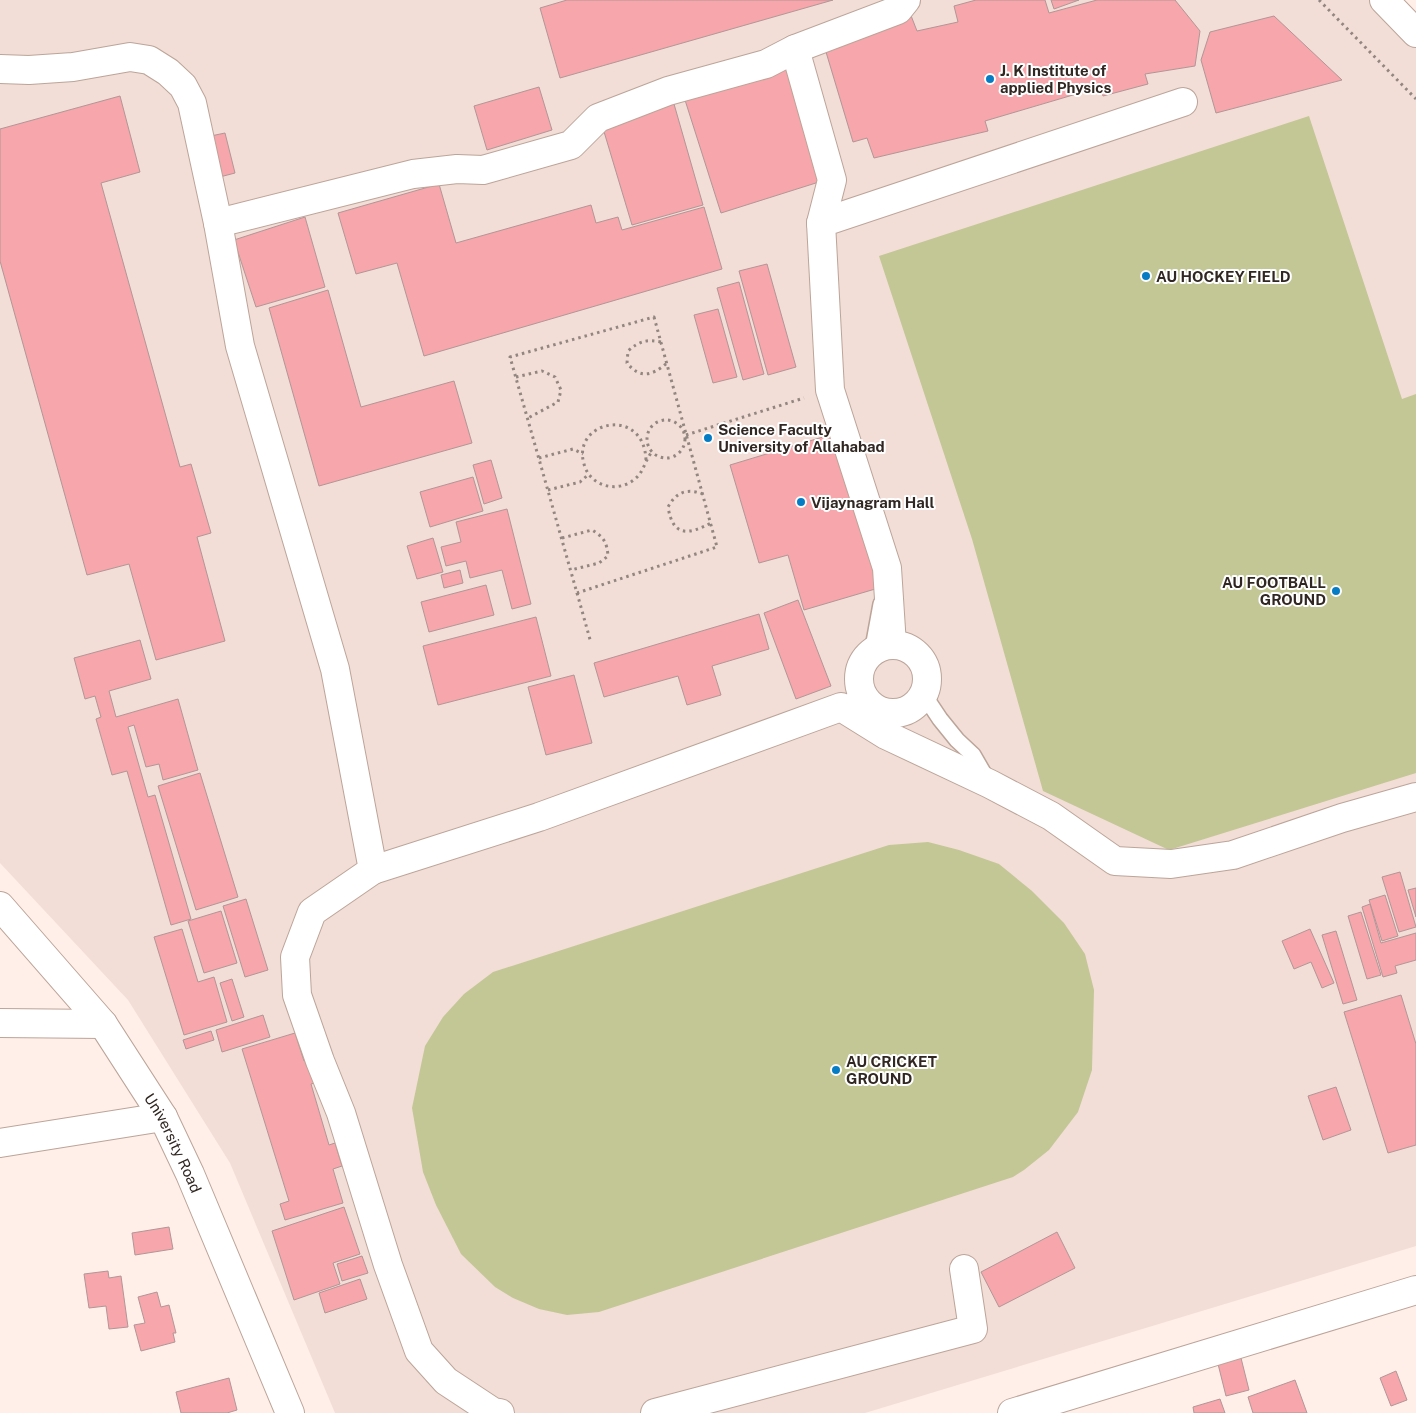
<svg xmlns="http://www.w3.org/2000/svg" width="1416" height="1413" font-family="'Public Sans',sans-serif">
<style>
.built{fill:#f2ded6}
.green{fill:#c2c795}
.building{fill:#f7a6ab;stroke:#b19697}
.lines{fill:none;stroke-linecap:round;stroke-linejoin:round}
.lane-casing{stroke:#bca499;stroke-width:18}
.street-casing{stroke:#bca499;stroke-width:30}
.secondary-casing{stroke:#bca499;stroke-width:30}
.path{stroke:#928680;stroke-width:3;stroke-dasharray:2.5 4;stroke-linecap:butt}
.lane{stroke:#fff;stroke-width:15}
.street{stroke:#fff;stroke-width:28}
.secondary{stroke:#fff;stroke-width:28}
.poi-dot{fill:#067cc5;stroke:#fff;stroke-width:2}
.labels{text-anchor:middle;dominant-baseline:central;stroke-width:4;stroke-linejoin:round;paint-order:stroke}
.poi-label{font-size:15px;font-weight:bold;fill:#302622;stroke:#fff;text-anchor:start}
.street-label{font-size:15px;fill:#302622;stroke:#fff}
</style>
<rect width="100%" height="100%" fill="#ffefe8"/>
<!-- built -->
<path class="built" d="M0,0H1404L1416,14V1246L865,1413H335L230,1163L128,1000L0,863Z"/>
<!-- green -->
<g class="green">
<path d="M1309,116L1402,399L1416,394V773L1169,850L1043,791L972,539L879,256Z"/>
<path d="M928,842L959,850L999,864L1032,891L1064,923L1085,954L1094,990L1092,1070L1078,1112L1049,1150L1024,1170L1013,1177L599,1312L567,1315L539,1309L513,1298L495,1287L461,1254L436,1205L423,1172L412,1108L425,1046L443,1017L464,994L493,972L889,845Z"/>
</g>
<!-- building -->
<g class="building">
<path d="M567,0H833L560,78L540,8Z"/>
<path d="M976,0H1045L1049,13L1097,0H1175L1200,31L1195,66L1145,74L1148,84L1103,96L1100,87L985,121L988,131L874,158L867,138L853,142L823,42L910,13L917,31L958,22L954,6Z"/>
<path d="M1051,0H1079L1054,9Z"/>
<path d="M1274,16L1342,80L1216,113L1201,60L1210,32Z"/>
<path d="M787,67L819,182L721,213L685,100Z"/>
<path d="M539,87L552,130L487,150L474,106Z"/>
<path d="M120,96L140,172L101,183L180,467L191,464L211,533L197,537L225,641L156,660L129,564L87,575L0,261V129Z"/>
<path d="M674,104L703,205L632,225L602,125Z"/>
<path d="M225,133L235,173L216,178L206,137Z"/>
<path d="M439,184L456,243L591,205L596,223L618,217L622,230L704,207L722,269L424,356L397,263L356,274L338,213Z"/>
<path d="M305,217L325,287L256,307L234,240Z"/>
<path d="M767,264L796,367L768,375L739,271Z"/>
<path d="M739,282L764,374L743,380L717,288Z"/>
<path d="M328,290L361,407L454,381L472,443L319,486L269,308Z"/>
<path d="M718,309L737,377L713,383L694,315Z"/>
<path d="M836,433L882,587L804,610L788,555L759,563L730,465Z"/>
<path d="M491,460L502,498L484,504L473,465Z"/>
<path d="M473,477L483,511L430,527L420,492Z"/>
<path d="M507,509L531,604L512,609L502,570L470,578L466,561L446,566L441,547L461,542L456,522Z"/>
<path d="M433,538L443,572L417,579L407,546Z"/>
<path d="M460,570L463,583L444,588L441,575Z"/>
<path d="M486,585L494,615L429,632L421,602Z"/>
<path d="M798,600L831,686L796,699L764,613Z"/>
<path d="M759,614L769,649L712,666L721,695L687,705L678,676L604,697L594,663Z"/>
<path d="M536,617L551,676L438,705L423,646Z"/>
<path d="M140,640L151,679L109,691L116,717L178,699L198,770L163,780L159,764L146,767L134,725L128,727L148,797L155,795L191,919L171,925L127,771L112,775L96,719L101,717L95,696L85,699L74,658Z"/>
<path d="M574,675L592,743L546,755L528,687Z"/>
<path d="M200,773L238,897L196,910L158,786Z"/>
<path d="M1400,872L1416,927L1399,932L1382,877Z"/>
<path d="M1416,888V917L1408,890Z"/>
<path d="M1385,895L1398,936L1382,941L1369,900Z"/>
<path d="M246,899L268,970L245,977L223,906Z"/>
<path d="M1370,904L1381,943L1416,933V960L1395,966L1397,973L1383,977L1362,907Z"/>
<path d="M221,911L237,963L204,973L188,921Z"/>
<path d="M1361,912L1381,975L1367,979L1348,916Z"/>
<path d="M182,929L198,982L214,977L227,1022L184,1035L154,937Z"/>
<path d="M1310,929L1334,983L1322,988L1311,962L1294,969L1282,941Z"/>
<path d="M1336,931L1357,1000L1343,1004L1322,935Z"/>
<path d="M232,979L244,1017L232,1021L220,983Z"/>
<path d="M1401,995L1416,1044V1145L1388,1153L1344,1012Z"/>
<path d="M263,1015L270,1037L222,1052L216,1030Z"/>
<path d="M211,1031L214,1040L186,1049L183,1040Z"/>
<path d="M295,1033L304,1061L311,1059L318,1082L311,1084L329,1145L335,1143L342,1166L333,1169L343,1203L285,1220L280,1204L289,1201L242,1049Z"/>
<path d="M1336,1087L1351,1130L1323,1140L1308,1096Z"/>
<path d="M344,1207L360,1254L333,1263L340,1284L294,1300L272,1231Z"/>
<path d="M169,1227L173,1249L135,1255L132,1233Z"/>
<path d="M1057,1232L1075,1268L999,1307L981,1272Z"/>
<path d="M362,1256L368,1273L342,1281L337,1264Z"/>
<path d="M108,1271L109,1278L121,1276L128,1327L109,1329L106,1306L89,1308L84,1274Z"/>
<path d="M360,1279L367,1299L325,1313L319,1293Z"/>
<path d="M157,1292L161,1307L169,1305L176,1333H173L175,1342L141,1351L134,1325L145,1323L138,1297Z"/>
<path d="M1241,1358L1249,1390L1226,1396L1218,1364Z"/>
<path d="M1396,1371L1407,1400L1391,1406L1380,1378Z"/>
<path d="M229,1378L237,1410L227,1413H181L176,1392Z"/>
<path d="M1295,1380L1307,1413H1253L1248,1397Z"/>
<path d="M1220,1399L1225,1413H1194L1193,1407Z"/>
</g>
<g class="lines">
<defs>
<g id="lane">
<path d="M872,653L881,604"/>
<path d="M924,695L940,719L957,740L973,755L988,781"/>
<path d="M841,707L863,693"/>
</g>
<g id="street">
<path d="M0,69L29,70L73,67L130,57L149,60L168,72L183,86L192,103L218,223L240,346L335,669L373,870L312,912L295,957L297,995L320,1061L341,1113L388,1265L419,1351L446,1381L493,1412L500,1413"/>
<path d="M218,223L413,174L457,169L483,170L571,145L598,118L668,91L766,64L795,49"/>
<path d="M821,223L832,180L795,49L898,10L906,0"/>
<path d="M892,645L887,568L830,390L821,223L1183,102"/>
<circle cx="893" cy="679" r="34"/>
<path d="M373,870L539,817L841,707L886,735L990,784L1051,816L1115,861L1171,864L1233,855L1342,818L1416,797"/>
<path d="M0,1023L103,1024"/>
<path d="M0,1143L163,1117"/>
<path d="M655,1413L973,1329L964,1269"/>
</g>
<g id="secondary">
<path d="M1384,0L1416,33"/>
<path id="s1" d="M0,906L103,1024L163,1117L190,1174L290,1413"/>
<path d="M1012,1413L1416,1290"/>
</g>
</defs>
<!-- lane casing -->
<use href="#lane" class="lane-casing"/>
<!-- street casing -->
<use href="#street" class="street-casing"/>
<!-- secondary casing -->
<use href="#secondary" class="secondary-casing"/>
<!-- path -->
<g class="path">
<path d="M1319,0L1416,99"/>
<path d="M654,317L717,547L577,593L510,357Z"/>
<path d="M661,342C647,339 639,341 628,351L627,363C640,379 652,376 667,363"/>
<path d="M516,377L542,371L555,377L561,390L558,402L528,418"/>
<circle cx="666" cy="439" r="19"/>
<path d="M686,435L804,398"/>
<path d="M539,458L573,449L583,454"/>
<path d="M646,460C644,405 571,421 584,464C590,487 619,494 636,478C644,471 645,460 652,452"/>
<path d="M548,490L580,482L589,474"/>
<path d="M703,494C687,488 676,492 668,507C673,537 688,535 711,523"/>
<path d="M562,538L592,530C604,537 607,543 608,556L599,563L571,570"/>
<path d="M577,593L591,643"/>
</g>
<!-- lane -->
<use href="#lane" class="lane"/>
<!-- street -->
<use href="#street" class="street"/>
<!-- secondary -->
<use href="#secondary" class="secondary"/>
</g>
<!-- markers -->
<g class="poi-dot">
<circle cx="990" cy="79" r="5"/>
<circle cx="1146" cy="276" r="5"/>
<circle cx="708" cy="438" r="5"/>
<circle cx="801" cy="502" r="5"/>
<circle cx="1336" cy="591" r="5"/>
<circle cx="836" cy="1070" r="5"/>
</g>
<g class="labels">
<!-- poi labels -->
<g class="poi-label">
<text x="1000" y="70">J. K Institute of<tspan x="1000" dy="17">applied Physics</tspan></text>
<text x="1156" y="276">AU HOCKEY FIELD</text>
<text x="718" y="429">Science Faculty<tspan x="718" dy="17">University of Allahabad</tspan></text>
<text x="811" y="502">Vijaynagram Hall</text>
<text x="1326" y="582" text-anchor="end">AU FOOTBALL<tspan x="1326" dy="17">GROUND</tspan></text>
<text x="846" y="1061">AU CRICKET<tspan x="846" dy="17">GROUND</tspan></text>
</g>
<!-- street labels -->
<g class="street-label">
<text stroke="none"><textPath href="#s1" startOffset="295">University Road</textPath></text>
</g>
</g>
</svg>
